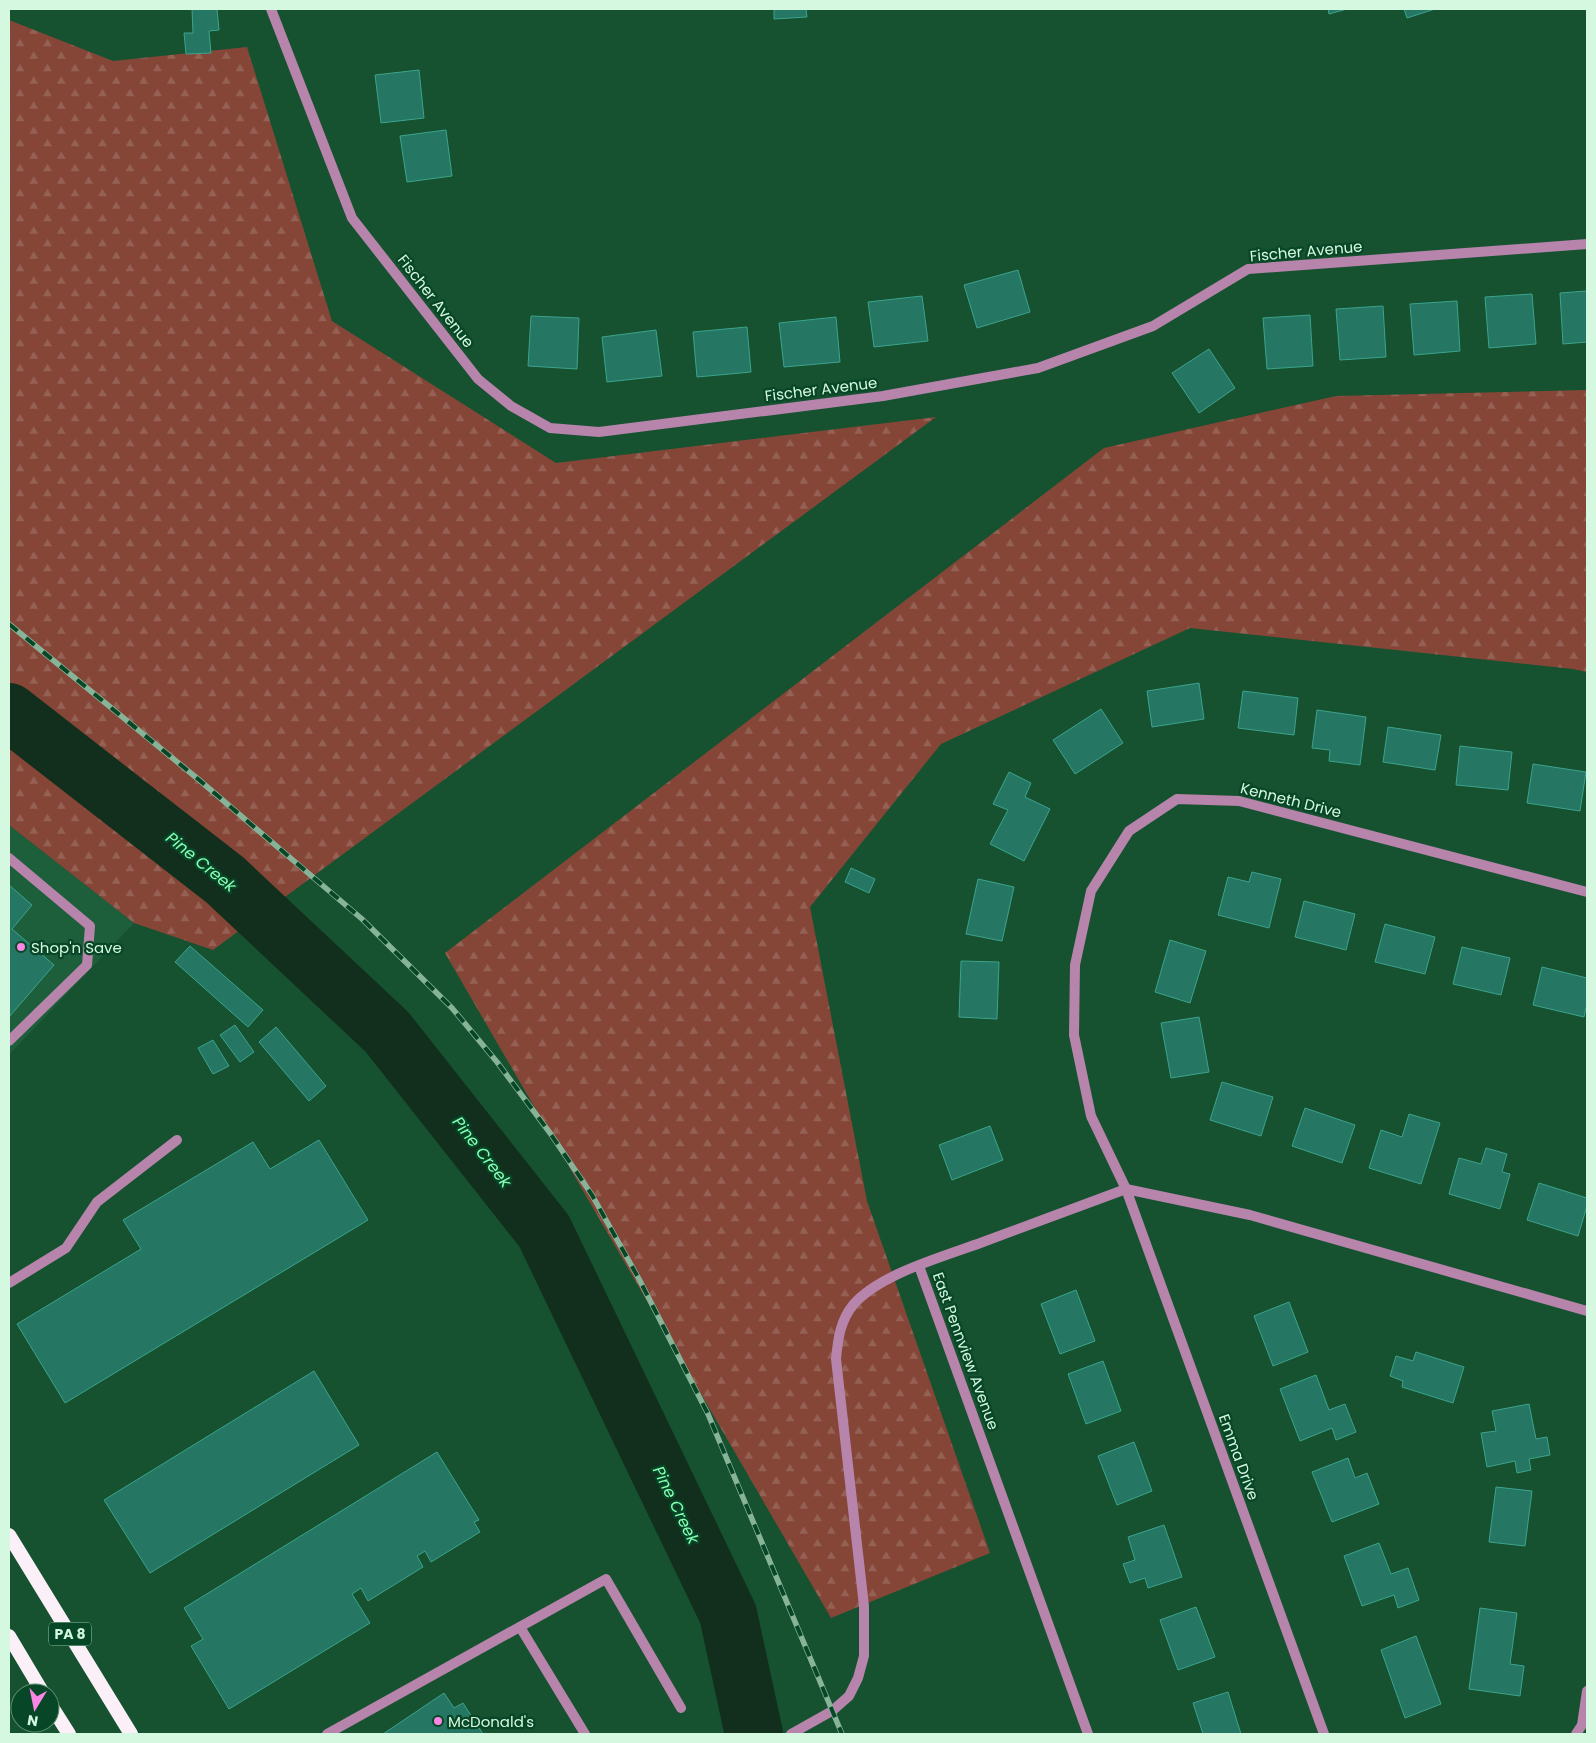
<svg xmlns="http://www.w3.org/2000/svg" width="1596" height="1743" font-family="Poppins,sans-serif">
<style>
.built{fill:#1d5e3b}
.forest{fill:url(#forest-firs)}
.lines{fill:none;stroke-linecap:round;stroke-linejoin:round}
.river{stroke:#122f1d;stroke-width:58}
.building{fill:#267664;stroke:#3ca48c}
.service{stroke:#b784ab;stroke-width:10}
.minor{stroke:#b784ab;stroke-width:10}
.trunk{stroke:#fbf0f8;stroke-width:14}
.rail-casing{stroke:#87b498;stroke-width:5.5}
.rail{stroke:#074626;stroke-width:4;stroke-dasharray:11;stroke-linecap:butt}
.poi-dot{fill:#fb87e5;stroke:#074626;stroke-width:2}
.labels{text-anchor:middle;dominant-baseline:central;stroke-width:4.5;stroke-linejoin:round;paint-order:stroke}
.shield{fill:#074626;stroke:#97c3a8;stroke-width:1}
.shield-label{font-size:14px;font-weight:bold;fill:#d5f9e0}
.street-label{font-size:15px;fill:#d5f9e0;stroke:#074626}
.poi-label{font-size:15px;fill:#d5f9e0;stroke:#074626;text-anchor:start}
.water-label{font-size:16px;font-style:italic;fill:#87ffb4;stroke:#074626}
</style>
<defs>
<pattern id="forest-firs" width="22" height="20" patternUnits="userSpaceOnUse" patternTransform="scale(1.25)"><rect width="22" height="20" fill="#854637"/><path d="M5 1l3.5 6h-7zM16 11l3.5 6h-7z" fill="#956154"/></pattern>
</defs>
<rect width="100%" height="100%" fill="#165130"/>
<!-- built -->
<path class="built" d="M9,825L134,923L9,1055Z"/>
<!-- forest -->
<g class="forest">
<path d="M9,20L113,61L247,47L332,321L556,463L936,417L213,950L134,923L9,825Z"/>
<path d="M1587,390V672L1573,669L1190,628L941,744L810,907L867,1201L990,1553L831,1618L445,953L1104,448L1336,396Z"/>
</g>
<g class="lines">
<!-- river -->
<path class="river" d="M9,712L225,880L387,1032L544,1231L728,1614L754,1734"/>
</g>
<!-- building -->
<g class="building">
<path d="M192,9H217L219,30L209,31L211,53L186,54L184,33H193Z"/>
<path d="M774,9H806L807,17L774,19Z"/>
<path d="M1328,9H1347L1329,14Z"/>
<path d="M1404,9H1435L1407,18Z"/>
<path d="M419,70L424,118L381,123L375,75Z"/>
<path d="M446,130L452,176L407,182L400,136Z"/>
<path d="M1018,270L1030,312L977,328L964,285Z"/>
<path d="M1587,291V342L1563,344L1560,293Z"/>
<path d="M1532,294L1536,344L1489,348L1485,297Z"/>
<path d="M922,296L928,341L874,347L868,302Z"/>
<path d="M1457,301L1460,351L1414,355L1410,304Z"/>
<path d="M1383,306L1386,357L1340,360L1336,309Z"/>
<path d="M1310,315L1313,366L1267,369L1263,318Z"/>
<path d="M531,316L579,318L577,369L528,366Z"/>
<path d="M836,317L840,362L784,367L779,323Z"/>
<path d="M747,327L751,372L697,377L693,332Z"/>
<path d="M656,330L662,376L607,382L602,337Z"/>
<path d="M1209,349L1235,388L1199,413L1172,373Z"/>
<path d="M1199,683L1204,719L1152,727L1147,691Z"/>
<path d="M1243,691L1298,698L1294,735L1238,728Z"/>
<path d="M1101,709L1123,743L1075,774L1053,740Z"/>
<path d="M1317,710L1366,717L1360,765L1329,761L1330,750L1312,748Z"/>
<path d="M1388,727L1441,735L1435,770L1383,762Z"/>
<path d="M1460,746L1512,752L1508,790L1456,785Z"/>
<path d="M1533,764L1586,772L1580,811L1527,803Z"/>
<path d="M1009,772L1031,783L1025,797L1050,809L1024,861L990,844L1008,810L993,804Z"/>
<path d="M851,868L875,879L869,893L845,882Z"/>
<path d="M1252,872L1281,879L1269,928L1218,915L1228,877L1249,882Z"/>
<path d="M978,879L1014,887L1002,941L966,934Z"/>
<path d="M9,885L32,905L12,929L54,965L9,1017Z"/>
<path d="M1304,901L1355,914L1346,950L1295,937Z"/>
<path d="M1385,924L1435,937L1425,974L1375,962Z"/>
<path d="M1170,940L1206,951L1190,1003L1155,992Z"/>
<path d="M190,946L263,1010L248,1027L175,962Z"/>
<path d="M1462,947L1510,958L1501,995L1453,984Z"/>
<path d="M961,961L999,962L997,1019L959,1017Z"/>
<path d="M1542,967L1587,978V1004L1584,1017L1533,1005Z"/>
<path d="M1199,1017L1209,1072L1171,1078L1161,1023Z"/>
<path d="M235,1025L254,1052L240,1062L220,1035Z"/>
<path d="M276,1027L326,1086L309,1101L259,1042Z"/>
<path d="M213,1040L229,1066L213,1074L198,1048Z"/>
<path d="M1222,1082L1273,1097L1261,1136L1210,1120Z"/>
<path d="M1305,1108L1355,1125L1342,1163L1292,1146Z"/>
<path d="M1409,1114L1440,1123L1421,1184L1369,1168L1381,1130L1402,1137Z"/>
<path d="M990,1126L1003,1160L952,1180L939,1145Z"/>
<path d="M319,1140L368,1220L65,1403L17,1324L141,1249L123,1220L253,1142L270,1169Z"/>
<path d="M1486,1148L1507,1154L1502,1172L1510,1174L1500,1209L1449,1194L1459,1158L1481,1164Z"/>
<path d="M1539,1183L1587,1198V1206L1578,1236L1527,1220Z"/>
<path d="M1076,1290L1095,1341L1060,1354L1041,1304Z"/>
<path d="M1289,1302L1308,1352L1273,1366L1254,1316Z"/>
<path d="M1416,1352L1464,1367L1453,1403L1402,1387L1403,1381L1390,1376L1396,1356L1413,1361Z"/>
<path d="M1103,1361L1121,1411L1086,1424L1068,1374Z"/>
<path d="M314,1371L359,1445L150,1573L104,1500Z"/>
<path d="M1316,1375L1329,1410L1345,1404L1356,1432L1336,1440L1332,1428L1300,1441L1280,1389Z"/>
<path d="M1529,1404L1536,1439L1547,1437L1550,1455L1529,1459L1531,1470L1517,1473L1515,1461L1487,1467L1481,1433L1496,1431L1492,1411Z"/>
<path d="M1134,1442L1152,1491L1117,1505L1098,1456Z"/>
<path d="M437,1452L479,1520L474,1522L480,1532L431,1562L425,1551L417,1556L423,1567L368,1601L361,1588L352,1594L370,1623L229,1709L191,1646L203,1639L184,1608Z"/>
<path d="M1348,1458L1355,1478L1367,1473L1379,1504L1332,1522L1312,1472Z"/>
<path d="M1496,1487L1532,1491L1525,1546L1489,1542Z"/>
<path d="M1164,1525L1182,1577L1148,1588L1145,1578L1130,1583L1123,1564L1135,1560L1128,1537Z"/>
<path d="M1379,1543L1391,1574L1408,1568L1419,1600L1398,1608L1394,1595L1362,1606L1344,1556Z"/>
<path d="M1196,1607L1215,1657L1178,1670L1160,1620Z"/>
<path d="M1480,1608L1517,1613L1510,1664L1524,1666L1520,1696L1469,1689Z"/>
<path d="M1416,1636L1441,1704L1405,1718L1381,1650Z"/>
<path d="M1228,1692L1241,1734H1203L1193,1703Z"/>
<path d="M444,1693L454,1708L463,1703L483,1734H383Z"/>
</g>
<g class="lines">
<!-- service -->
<g class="service">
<path d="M9,858L90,926L87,965L9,1041"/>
<path d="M9,1283L66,1248L97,1202L177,1140"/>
<path d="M520,1627L585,1734"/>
<path d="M327,1734L606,1579L681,1708"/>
</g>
<!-- minor -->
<g class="minor">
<path d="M271,9L352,218L478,379L511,406L550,428L599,432L883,396L1038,368L1153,326L1248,269L1587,244"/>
<path d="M919,1266L1088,1734"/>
<path d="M791,1734L832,1711L849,1696L858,1678L864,1656V1606L836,1359C838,1339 840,1321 853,1305C879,1274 945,1256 983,1242C1030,1225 1078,1207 1126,1189L1091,1116L1074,1035L1075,965L1091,891L1129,831L1177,799L1239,801L1587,892"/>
<path d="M1324,1734L1126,1189L1250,1215L1587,1311"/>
<path d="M1576,1734L1582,1725L1587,1691"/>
</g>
<!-- trunk -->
<g class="trunk">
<path d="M9,1535L131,1734"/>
<path d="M9,1636L43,1693"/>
<path d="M50,1704L69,1734"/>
</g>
<defs>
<path id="rail" d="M9,624L198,779L362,919L452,1008L497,1062L550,1133L592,1195L639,1279L708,1414L842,1734"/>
</defs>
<!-- rail casing -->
<use href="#rail" class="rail-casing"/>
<!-- rail -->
<use href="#rail" class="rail"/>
</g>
<!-- markers -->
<g class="poi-dot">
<circle cx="21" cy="947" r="5"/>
<circle cx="438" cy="1721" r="5"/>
</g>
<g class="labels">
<!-- shield labels -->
<rect class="shield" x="49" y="1622.5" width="42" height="23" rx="4"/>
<g class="shield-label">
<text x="70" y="1634">PA 8</text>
</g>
<!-- street labels -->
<g class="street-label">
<text transform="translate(1306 251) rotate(-5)">Fischer Avenue</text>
<text transform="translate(436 301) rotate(52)">Fischer Avenue</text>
<text transform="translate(821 389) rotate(-7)">Fischer Avenue</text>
<text transform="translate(1291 800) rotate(14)">Kenneth Drive</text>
<text transform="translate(966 1351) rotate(70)">East Pennview Avenue</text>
<text transform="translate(1239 1457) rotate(70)">Emma Drive</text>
</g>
<!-- poi labels -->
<g class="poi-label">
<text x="31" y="947">Shop'n Save</text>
<text x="448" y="1721">McDonald's</text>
</g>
<!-- water labels -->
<g class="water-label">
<text transform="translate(201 862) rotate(39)">Pine Creek</text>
<text transform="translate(482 1152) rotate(52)">Pine Creek</text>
<text transform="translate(676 1505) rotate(64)">Pine Creek</text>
</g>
</g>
<!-- border -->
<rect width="1596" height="1743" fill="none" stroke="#d5f9e0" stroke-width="20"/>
<!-- north arrow -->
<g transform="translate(35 1708) rotate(190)"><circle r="24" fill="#074626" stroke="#598e70"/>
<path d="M0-4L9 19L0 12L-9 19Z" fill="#fb87e5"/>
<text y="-8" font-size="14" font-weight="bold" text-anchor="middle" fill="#d5f9e0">N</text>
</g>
</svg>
